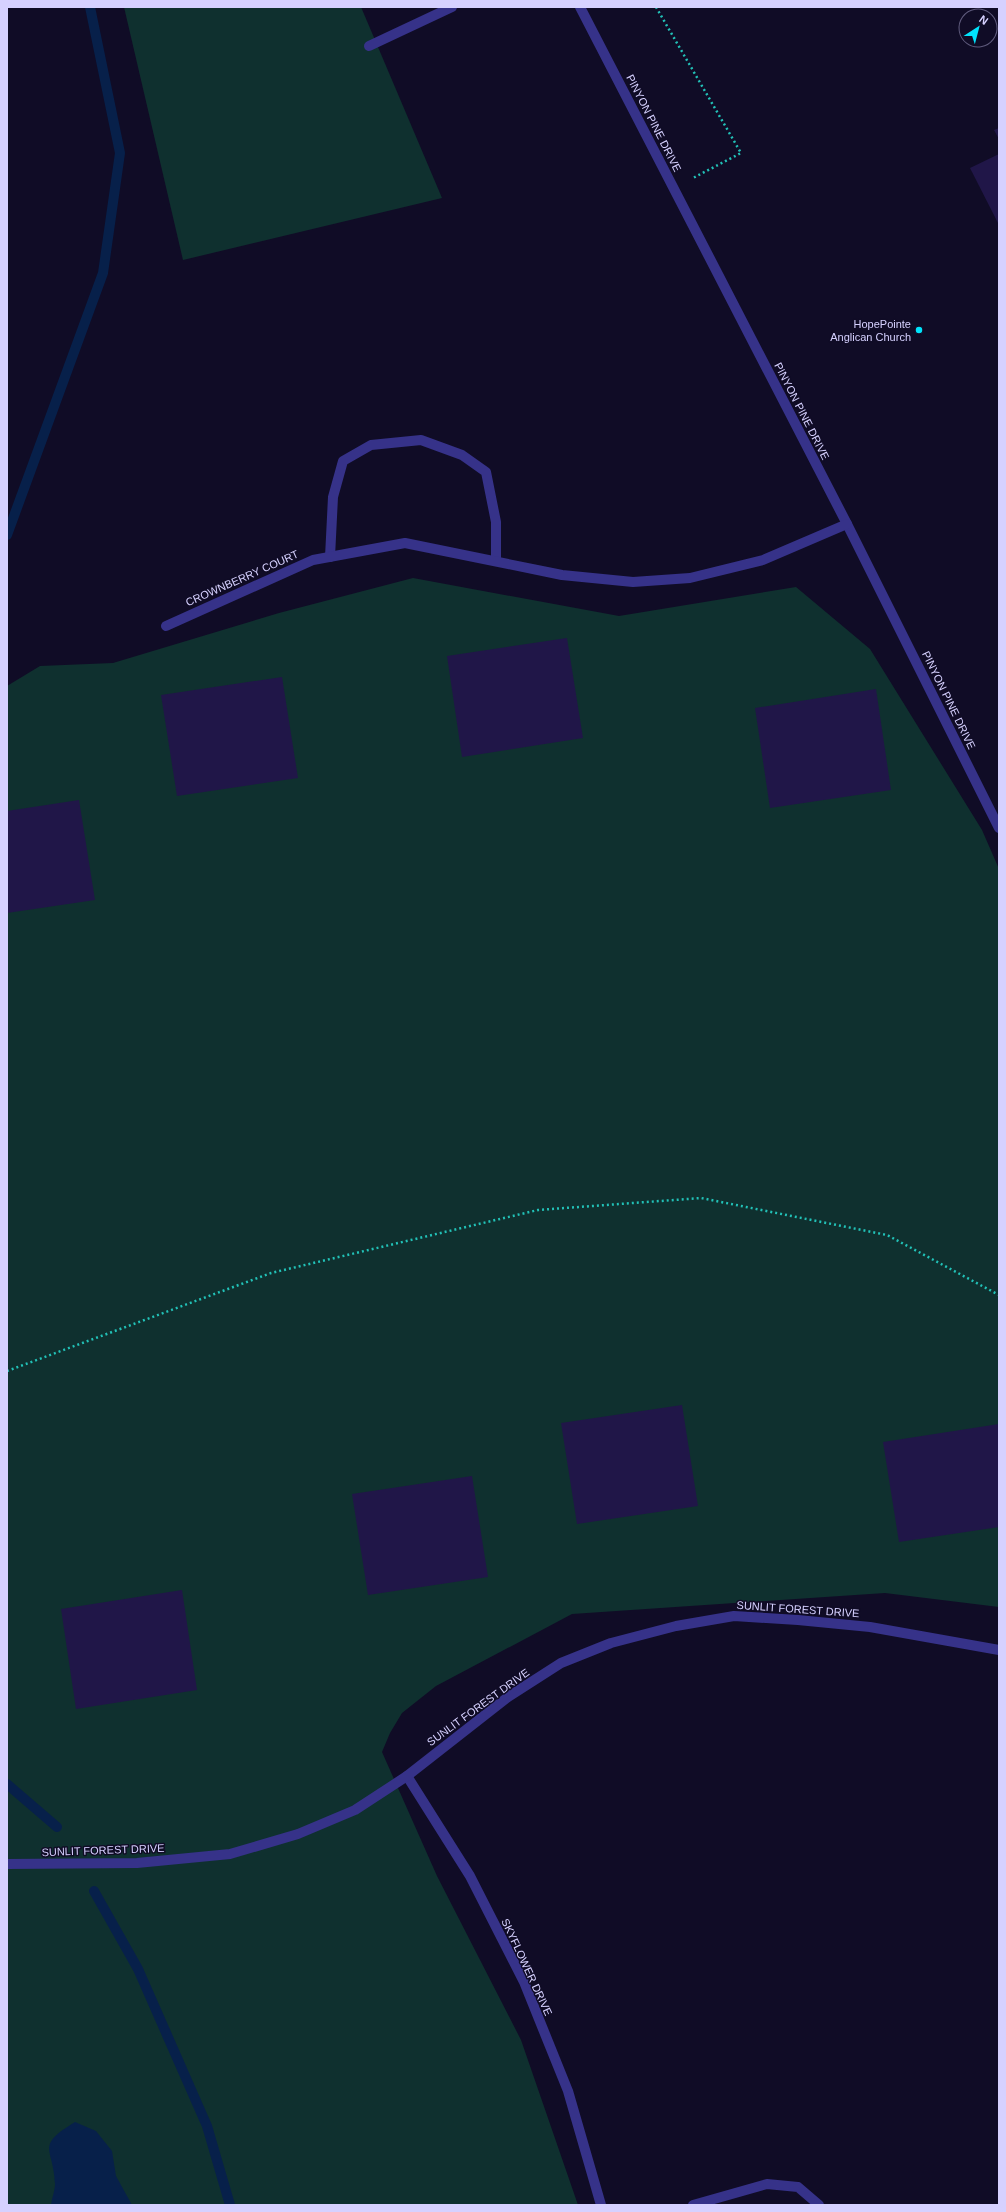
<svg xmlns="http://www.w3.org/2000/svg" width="1006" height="2212" font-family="Helvetica,sans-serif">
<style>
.green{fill:#0f302f}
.water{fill:#07204a}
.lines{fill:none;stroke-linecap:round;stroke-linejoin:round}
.stream{stroke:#07204a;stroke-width:10}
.building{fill:#201648}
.path{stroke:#22c1b7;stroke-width:2.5;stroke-dasharray:2 3;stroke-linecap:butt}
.lane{stroke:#363289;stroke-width:10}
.street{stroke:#363289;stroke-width:10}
.poi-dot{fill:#00e3fc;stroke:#100c26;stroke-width:1.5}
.labels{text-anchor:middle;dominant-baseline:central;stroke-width:3;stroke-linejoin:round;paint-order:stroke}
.street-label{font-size:11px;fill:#d6d1ff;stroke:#100c26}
.poi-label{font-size:11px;fill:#d6d1ff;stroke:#100c26;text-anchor:end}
</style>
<rect width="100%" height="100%" fill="#100c26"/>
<!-- green -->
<g class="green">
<path d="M124,7H361L442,198L183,260Z"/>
<path d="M413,578L619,616L796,587L870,649L982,830L999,869V1607L885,1593L572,1614L436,1686L402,1713L390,1733L382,1752L437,1876L521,2040L578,2205H7V686L40,666L113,663L279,613Z"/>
</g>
<!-- water -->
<path class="water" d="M75,2122L96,2131L112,2151L116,2176L132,2205H51C52,2198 55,2190 55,2184C54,2147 34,2147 75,2122Z"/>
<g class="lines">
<!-- stream -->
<g class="stream">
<path d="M7,535L103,273L120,153L90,7"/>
<path d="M7,1784L57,1827"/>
<path d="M94,1891L138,1969L207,2126L230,2205"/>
</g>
</g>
<!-- building -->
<g class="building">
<path d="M999,128V139L994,130Z"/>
<path d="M999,154V225L970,168Z"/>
<path d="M567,638L583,738L462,757L447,656Z"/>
<path d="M282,677L298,778L177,796L161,695Z"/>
<path d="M876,689L891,790L770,808L755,708Z"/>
<path d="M79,800L95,900L7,913V811Z"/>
<path d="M682,1405L698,1506L577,1524L561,1423Z"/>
<path d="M999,1424V1527L899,1542L883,1442Z"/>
<path d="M472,1476L488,1577L368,1595L352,1494Z"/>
<path d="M182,1590L197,1690L76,1709L61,1609Z"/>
</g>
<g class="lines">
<!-- path -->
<g class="path">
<path d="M656,7L741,153L693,178"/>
<path d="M7,1371L271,1273L538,1210L701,1198L887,1235L999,1295"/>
</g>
<!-- lane -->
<path class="lane" d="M330,557L333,497L343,461L371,445L421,440L462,455L486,472L496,522V560"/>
<!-- street -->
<g class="street">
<path d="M580,7L847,524L999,828"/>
<path d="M369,46L452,7"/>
<path d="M166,626L313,560L405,543L562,575L633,582L690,578L763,560L847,524"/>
<path d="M407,1776L470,1876L524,1982L568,2091L601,2205"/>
<path d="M7,1864L137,1863L230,1854L298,1834L355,1810L407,1776L508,1697L561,1663L611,1643L676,1626L734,1616L798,1620L870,1627L999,1650"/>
<path d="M693,2205L767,2184L798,2187L819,2205"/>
</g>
</g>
<!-- markers -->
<circle class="poi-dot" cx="919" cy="330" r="4"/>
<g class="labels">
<!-- street labels -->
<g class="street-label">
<text transform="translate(654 123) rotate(63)">PINYON PINE DRIVE</text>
<text transform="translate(802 411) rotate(63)">PINYON PINE DRIVE</text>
<text transform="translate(242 578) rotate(-24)">CROWNBERRY COURT</text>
<text transform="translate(949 700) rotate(64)">PINYON PINE DRIVE</text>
<text transform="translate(798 1609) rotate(4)">SUNLIT FOREST DRIVE</text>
<text transform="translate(478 1707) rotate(-36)">SUNLIT FOREST DRIVE</text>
<text transform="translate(103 1850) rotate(-2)">SUNLIT FOREST DRIVE</text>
<text transform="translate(527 1967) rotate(65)">SKYFLOWER DRIVE</text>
</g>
<!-- poi labels -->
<g class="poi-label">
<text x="911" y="324">HopePointe<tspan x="911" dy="13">Anglican Church</tspan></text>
</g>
</g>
<!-- border -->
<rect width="1006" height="2212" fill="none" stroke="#d6d1ff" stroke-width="16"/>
<!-- north arrow -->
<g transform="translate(978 28) rotate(36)"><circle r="19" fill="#100c26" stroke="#5f5b7d"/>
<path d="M0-3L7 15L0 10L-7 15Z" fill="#00e3fc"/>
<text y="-6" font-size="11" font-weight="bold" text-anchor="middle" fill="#d6d1ff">N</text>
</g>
</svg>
